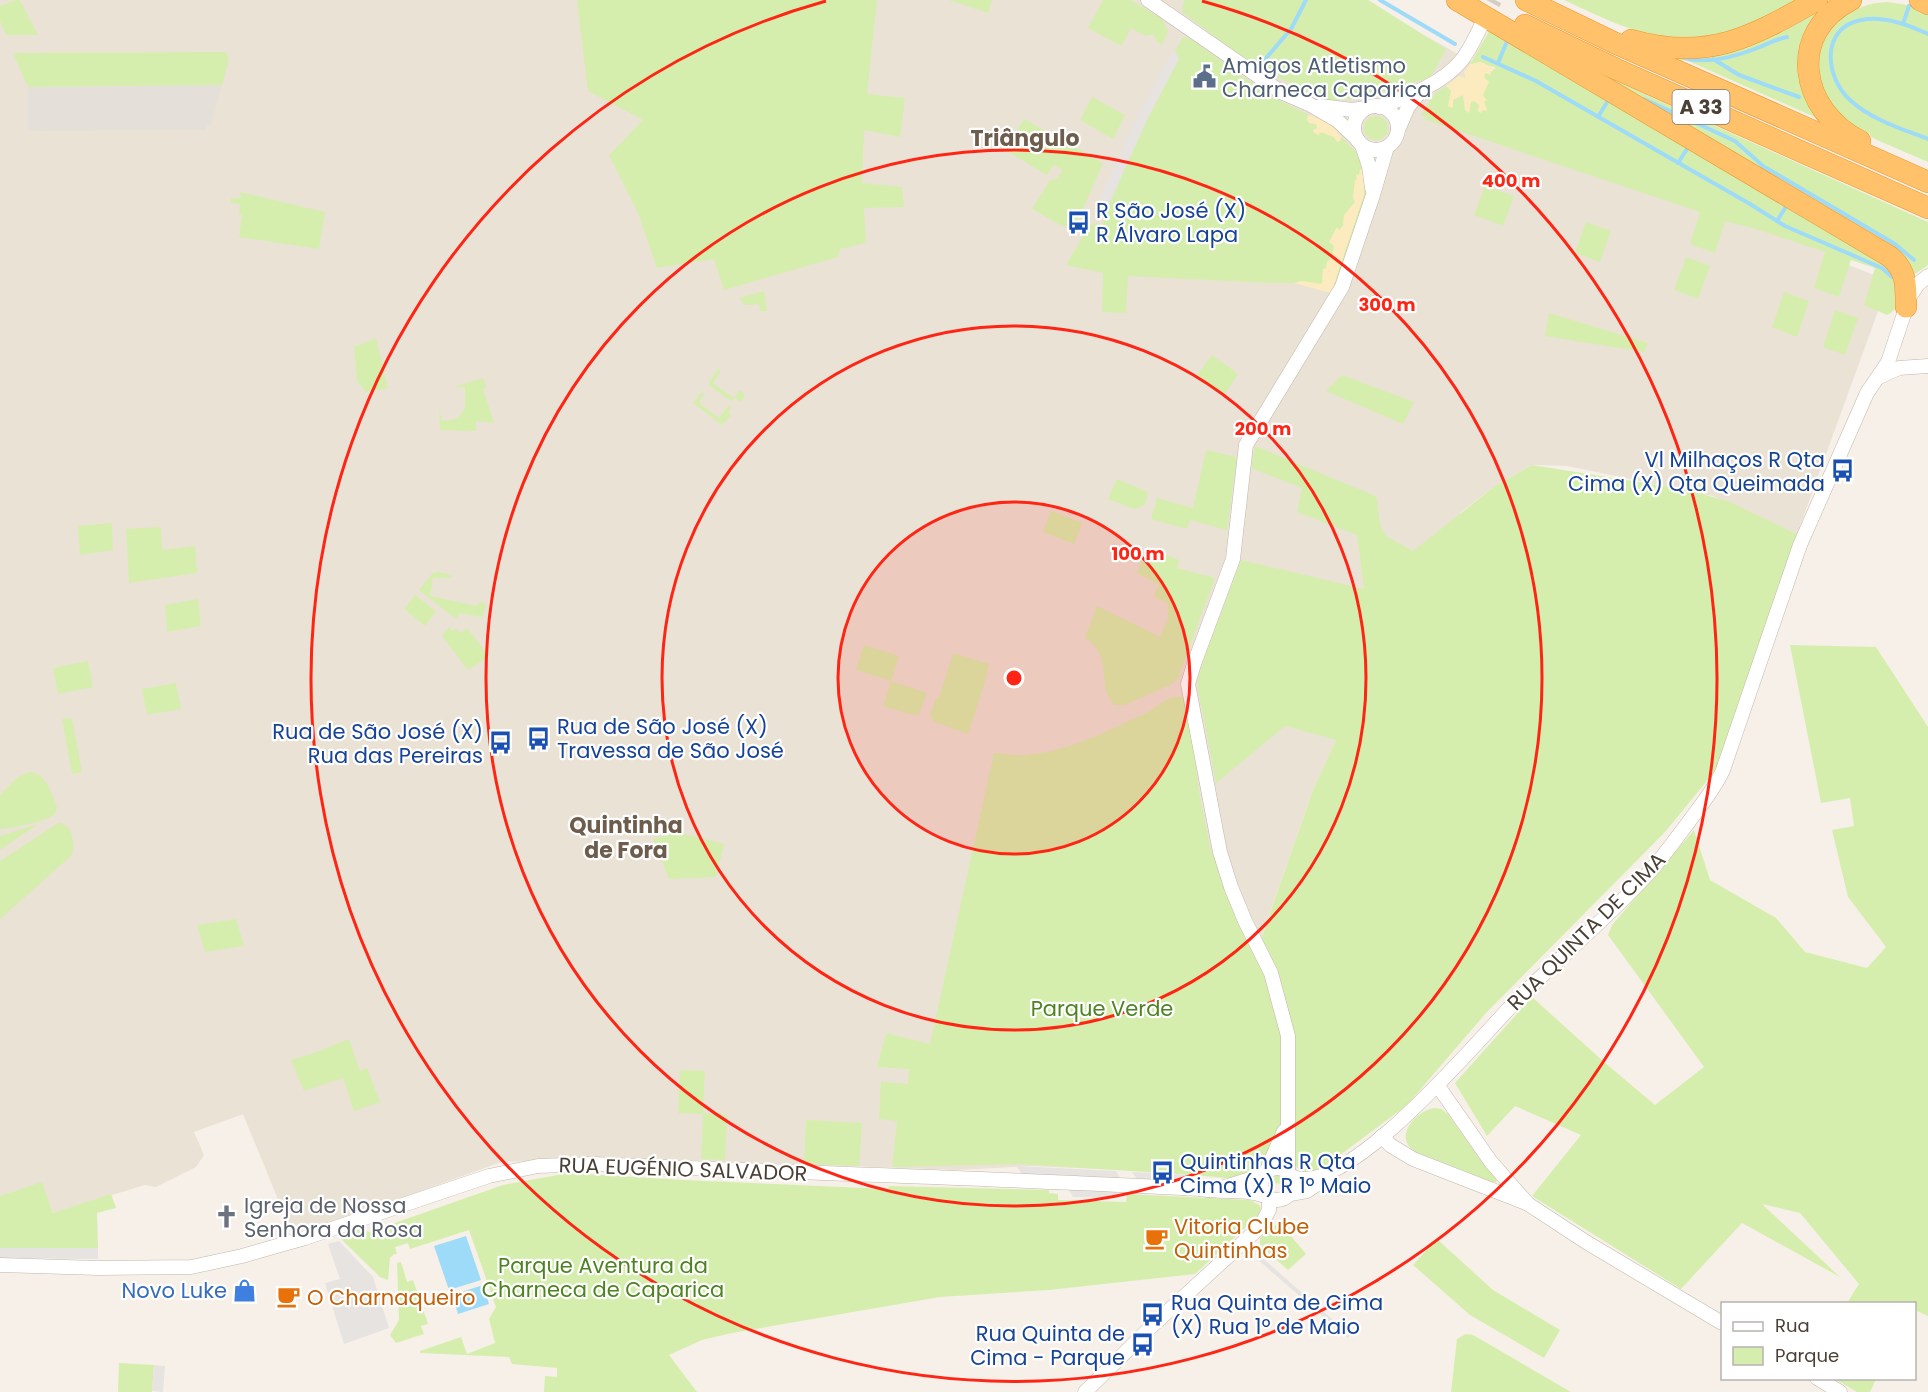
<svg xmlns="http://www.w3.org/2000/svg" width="1928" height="1392" font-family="Poppins,sans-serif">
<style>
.residential{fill:#eae2d5}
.industrial{fill:#e5dfd9}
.green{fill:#d6eead}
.sand{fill:#fdebc0}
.parking{fill:#e6e3e0}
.water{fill:#9edbf8}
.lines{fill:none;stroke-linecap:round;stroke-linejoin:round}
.stream{stroke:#9edbf8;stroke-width:4}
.tertiary-tunnel{stroke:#d4cdc4;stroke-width:14;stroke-dasharray:14 7;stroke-linecap:butt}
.tertiary-casing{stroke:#c2b7a9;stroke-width:15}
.motorway-casing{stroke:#ee952a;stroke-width:22}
.tertiary{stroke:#fff;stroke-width:14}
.motorway{stroke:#ffc169;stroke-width:21}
.ring{fill:none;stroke:#ff2515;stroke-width:3}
.labels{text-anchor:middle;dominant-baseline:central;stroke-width:4.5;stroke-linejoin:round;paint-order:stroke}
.shield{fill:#fff;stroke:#807972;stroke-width:1.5}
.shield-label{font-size:20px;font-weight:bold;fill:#4a4036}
.service-label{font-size:21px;fill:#4e5e75;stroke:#fff;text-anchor:start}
.transit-label{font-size:21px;fill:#164399;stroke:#fff;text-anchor:start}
.street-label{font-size:21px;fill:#4a4036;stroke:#fff}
.park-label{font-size:21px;fill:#4e8322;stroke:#fff}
.worship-label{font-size:21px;fill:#5b616d;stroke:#fff;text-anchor:start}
.food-label{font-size:21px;fill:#c56008;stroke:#fff;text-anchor:start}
.shop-label{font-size:21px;fill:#366cbe;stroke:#fff;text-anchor:end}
.neighbourhood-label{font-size:22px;font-weight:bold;fill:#6e5d4c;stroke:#fff}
.centre{fill:#ff2515;stroke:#fff;stroke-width:3}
.ring-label{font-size:18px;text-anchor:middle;font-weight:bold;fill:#ff2515;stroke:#fff;stroke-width:4.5;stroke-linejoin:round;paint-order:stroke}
</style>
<rect width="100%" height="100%" fill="#f6f0e8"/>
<!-- residential -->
<path class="residential" d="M0,0H1368L1408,26L1481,67L1714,173L1841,262L1889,281L1797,534L1713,496L1567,466L1532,465L1495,486L1461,512L1336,740L1313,790L1260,941L1293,1033L1297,1185L1194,1173L1030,1166L957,1170L625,1158L501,1162L358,1214L312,1228L286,1229L284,1214L243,1114L194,1132L204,1155L196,1167L156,1187L145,1185L53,1213L42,1183L0,1196Z"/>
<!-- industrial -->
<path class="industrial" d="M222,85L211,125H206V130L28,131V87Z"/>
<!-- green -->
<g class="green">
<path d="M16,0H20L38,35H6L0,21V6Z"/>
<path d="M577,0H877L867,94L905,98L900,137L864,130L862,183L902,187L904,207L864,208L866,243L840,249L838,257L724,290L714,259L657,268L638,213L609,155L643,120L588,91Z"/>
<path d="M949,0H992L988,13Z"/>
<path d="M1103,0H1131L1162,19L1168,31L1162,45L1156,41L1153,34L1146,36L1131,28L1121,46L1088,28Z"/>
<path d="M1184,0H1368L1446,49L1431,77L1364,98L1326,101L1253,65L1182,12Z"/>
<path d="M1564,0H1798C1777,13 1753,28 1728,34C1665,49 1619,26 1564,0Z"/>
<path d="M1834,0L1816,18L1819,119L1684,59L1682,61L1670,55L1774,32L1828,1Z"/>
<path d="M1888,2L1907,5L1928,13V162L1877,140L1870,136V133L1867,134C1850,123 1833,112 1825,93C1804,45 1840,3 1888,2Z"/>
<path d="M1489,31L1892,267C1896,282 1906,307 1887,315L1864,305L1875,268L1851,260L1839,297L1814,288L1825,252L1756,229L1725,221L1715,253L1690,244L1700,212L1423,119L1428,117L1421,115L1435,93L1446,86L1451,91L1481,67L1491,72L1495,67L1470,64Z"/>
<path d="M1183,37L1191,39L1270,96L1330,125L1358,154L1366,172L1369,189L1342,277L1333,291L1296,283H1272L1128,276L1126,313L1102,312L1103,273L1066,265L1089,226L1096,223L1102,225L1107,212L1106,211L1147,120L1179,59L1175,51Z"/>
<path d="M226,52L229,59L222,85H218L28,87L13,53Z"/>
<path d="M1596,72L1928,222V265L1912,276Z"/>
<path d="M1092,97L1125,115L1113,139L1080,120Z"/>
<circle cx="1376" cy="128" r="12"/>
<path d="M1024,119L1103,163L1079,218L1073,225L1062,226L1032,209L1050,180L1057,179L1062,170L1054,165L1047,175L1005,150Z"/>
<path d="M1485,186L1514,196L1503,226L1474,215Z"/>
<path d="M240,192L325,212L319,249L239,237L242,215L239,214L240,204L231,203V198H241Z"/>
<path d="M1586,222L1611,231L1600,262L1575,253Z"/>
<path d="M1686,257L1710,266L1698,299L1674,290Z"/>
<path d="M764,291L767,311H760L759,304L744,305L740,298Z"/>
<path d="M1784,292L1809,301L1797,337L1772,327Z"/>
<path d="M1835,310L1858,318L1845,355L1823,347Z"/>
<path d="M1549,313L1648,343L1644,352L1545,336Z"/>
<path d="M376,338L388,388L366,392L357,381L354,347Z"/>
<path d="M1212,355L1238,374L1225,394L1197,375Z"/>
<path d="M718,369L721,371L713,383L734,398L740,390L745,395L741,402L735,398L731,401L707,384L710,385L709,382Z"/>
<path d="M1342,375L1414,402L1403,424L1326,391Z"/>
<path d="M483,378L486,387L483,389L494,423L476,421V431L440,430L439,408L442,421L457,419L465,409V387H453Z"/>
<path d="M702,392L704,394L700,400V404L719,418L729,405L731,407L728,412L731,415L722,425L693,403Z"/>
<path d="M1255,446L1373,495L1377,498L1380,524L1386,536L1413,551L1495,486L1532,465L1689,490L1730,502L1797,534L1720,765L1665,832L1486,1013L1407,1105L1324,1167C1314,1173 1300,1176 1295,1164L1293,1033L1260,942L1313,790L1336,740L1285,726L1216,783L1197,684L1204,658L1241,560L1364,589L1357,535L1297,512L1302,488L1251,468Z"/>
<path d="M1206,450L1237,457L1227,530L1190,520L1187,529L1151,519L1157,498L1193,508Z"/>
<path d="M1117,479L1148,492L1145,505L1134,509L1108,499Z"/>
<path d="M1051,511L1082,523L1074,544L1043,532Z"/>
<path d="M112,523L113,550L80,555L78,526Z"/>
<path d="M161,527L162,550L195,546L197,573L129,583L126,529Z"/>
<path d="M1148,548L1179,560L1177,568L1215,578L1178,678L1172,684L1125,705H1115C1095,688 1115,656 1085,638L1097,606L1160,637L1168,618V604L1154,596L1159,585L1137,573Z"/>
<path d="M438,572L452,575L451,578H433L430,596L477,606L480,602L486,603L483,617L460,613L456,619L419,590L433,573Z"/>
<path d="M415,595L436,611L425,626L404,609Z"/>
<path d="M198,599L201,626L167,632L165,605Z"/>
<path d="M449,627L452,631L455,628L461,633L467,628L489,656L468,670L442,636Z"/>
<path d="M864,645L899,656L891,681L927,693L919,714L913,715L883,706L891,681L856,670Z"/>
<path d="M1790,645L1876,647L1928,727V1316L1915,1310L1914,1304L1847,1303L1859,1284L1800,1213L1762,1204L1840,1277L1742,1223L1681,1289L1532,1196L1581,1135L1515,1106L1487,1136L1455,1083L1532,997L1604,1062L1655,1105L1704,1067L1608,935L1612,925L1694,830L1710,880L1776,918L1805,952L1867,968L1886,947L1848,897L1832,830L1854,826L1850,798L1821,803Z"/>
<path d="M953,653L989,664L984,685L968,734L934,722L930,715L936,698H939Z"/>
<path d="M88,661L93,687L58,694L53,668Z"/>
<path d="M176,683L181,709L147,715L142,689Z"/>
<path d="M1174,697H1183L1188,707L1199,791L1210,847L1223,882L1267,974L1284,1039L1283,1184L1195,1175L1019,1164L892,1167L897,1121L879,1119L881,1082L908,1084L909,1069L877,1067L886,1033L930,1044L994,753C1003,753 1013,756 1022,755C1067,753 1106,731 1146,713C1156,708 1163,700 1174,697Z"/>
<path d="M72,718L82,772L72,774L62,719Z"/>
<path d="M30,772C47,774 51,793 57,807C56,811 56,813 52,816C43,822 12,828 0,829V795L19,776Z"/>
<path d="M58,823C73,823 75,844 72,855L0,919V861Z"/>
<path d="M38,824L0,850V836Z"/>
<path d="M677,832L724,844L716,877L669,879L653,839Z"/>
<path d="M236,919L244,946L205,952L197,925Z"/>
<path d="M349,1039L360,1071L367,1068L380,1102L354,1111L343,1078L304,1091L291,1060L311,1054Z"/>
<path d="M680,1070L705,1071L703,1113L727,1115L725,1160L701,1159L703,1114L678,1113Z"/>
<path d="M1434,1108L1441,1109L1448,1114L1483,1163L1497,1179L1496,1182H1492L1416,1152C1393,1138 1414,1112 1434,1108Z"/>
<path d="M806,1120L862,1123L859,1166L804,1164Z"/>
<path d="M569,1173L683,1180L888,1189L889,1186L1049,1190V1193L1058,1194V1200L1126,1202L1127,1194L1250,1200L1259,1205L1261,1208L1258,1216L1195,1274L1049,1290L940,1297L732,1333L702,1340L669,1355L697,1392H544L545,1376L557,1377V1368L512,1364L509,1357L420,1353V1351L461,1337L467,1354L495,1343L489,1319L496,1307L469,1230L410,1249L408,1243L395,1247L397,1254H394L390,1258L388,1280L380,1277L339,1237L360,1229L369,1232L503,1185Z"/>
<path d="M42,1182L53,1213L111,1194L116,1208L97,1213L98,1248H0V1196Z"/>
<path d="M1279,1222L1306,1254L1288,1270L1260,1245V1238Z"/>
<path d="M1437,1239L1493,1290L1560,1330L1544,1358L1470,1315L1413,1265Z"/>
<path d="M401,1262L407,1282L413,1280L428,1324L421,1326L424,1334L396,1343L390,1335L399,1320L397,1263Z"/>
<path d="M1466,1334L1473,1335L1571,1392H1451L1457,1339Z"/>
<path d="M119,1363L154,1365L152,1392H118Z"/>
<path d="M1835,1379H1876L1870,1392H1857Z"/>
</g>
<!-- sand -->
<g class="sand">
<path d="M1481,62L1496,69H1492L1490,75L1485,73L1484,77L1489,82L1483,95L1487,101H1484L1487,111L1483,110L1481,113L1478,111L1479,105L1474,101L1471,102L1469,113L1465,110L1463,95L1453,100V108L1448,106L1451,91L1446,86L1459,76L1466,78L1464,72L1470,64Z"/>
<path d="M1308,115C1322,119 1333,125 1341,137L1340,141L1337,142L1334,137L1321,132L1318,135L1313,132V130L1317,128L1316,124L1309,123L1307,120Z"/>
<path d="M1362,169L1364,182V195L1331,293L1294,283L1302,281L1322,284L1323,269L1326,268L1327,262L1332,257L1334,246L1329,242L1337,227L1339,230L1343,226L1344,215L1355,202L1353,198L1355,180L1357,179L1356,174L1359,175L1360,170Z"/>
</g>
<!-- parking -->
<g class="parking">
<path d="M1173,49L1179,59L1148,117L1110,202L1099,200L1138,115Z"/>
<path d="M1016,1166L1116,1171L1121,1180L1022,1174Z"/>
<path d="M1132,1172L1190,1175L1195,1184L1138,1180Z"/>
<path d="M1067,1187L1114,1190L1119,1196L1117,1198L1073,1197Z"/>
<path d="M339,1241L373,1277L389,1328L344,1344L325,1283L340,1279L328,1244Z"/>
<path d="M0,1248H98V1259L0,1258Z"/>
<path d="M1259,1255L1350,1335L1348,1338L1256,1258Z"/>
<path d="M154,1365L165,1366L163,1392L152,1391Z"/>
</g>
<!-- water -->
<g class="water">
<path d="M466,1236L481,1280L449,1290L434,1246Z"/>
<path d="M483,1285L489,1304L458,1314L452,1295Z"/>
</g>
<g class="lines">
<!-- stream -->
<g class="stream">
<path d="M1380,0L1455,44"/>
<path d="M1903,24L1909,6"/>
<path d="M1928,34C1909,25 1883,15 1861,20C1820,28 1825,77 1850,100C1870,119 1902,129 1928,139"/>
<path d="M1483,57L1536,81L1750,204L1785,226L1882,268L1892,277"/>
<path d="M1684,58C1708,65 1737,56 1760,47C1769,43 1777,39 1787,37"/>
<path d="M1713,59L1739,75L1799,97"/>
<path d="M1498,63L1508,39"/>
<path d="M1266,70L1265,62L1267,57L1291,29L1306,0"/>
<path d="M1644,99L1735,141L1763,166L1895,244L1914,260"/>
<path d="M1598,117L1609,99"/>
<path d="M1678,163L1689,146"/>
<path d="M1777,221L1787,205"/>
</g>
<!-- tertiary-tunnel -->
<path class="tertiary-tunnel" d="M1483,22L1495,0"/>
<defs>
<g id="tertiary">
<path d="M1148,0L1281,92L1309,104L1338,121L1358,140"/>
<path d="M1320,106L1352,110L1366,108"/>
<circle cx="1376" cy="128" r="22"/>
<path d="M1379,107C1407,97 1442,84 1461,61C1470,50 1476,36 1482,24"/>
<path d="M1398,130L1408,107L1420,92"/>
<path d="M1362,145L1369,166L1372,188"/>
<path d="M1879,377L1899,368L1928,366"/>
<path d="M1438,1086L1491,1162L1528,1204L1586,1242L1722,1323"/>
<path d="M1382,1136L1390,1145L1413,1159L1526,1203"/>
<circle cx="1277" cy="1184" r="16"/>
<path d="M1266,1172L1284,1131"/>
<path d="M1288,1172V1036L1271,973L1245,921L1231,887L1220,852L1188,684L1194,664L1233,559L1246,445L1342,287L1373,195L1387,147"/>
<path d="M1291,1176C1344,1203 1482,1035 1517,1000C1559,958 1605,920 1645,877C1661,860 1674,841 1688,823C1700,806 1714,790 1723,770L1800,545L1867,393L1888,362L1910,296L1918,284L1928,276"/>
<path d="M1225,1187L1263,1175"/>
<path d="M1290,1194L1307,1191L1326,1178"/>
<path d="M0,1265L98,1268L191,1267L242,1256L305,1238L489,1176L538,1166L593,1164C795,1173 998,1178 1200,1189C1222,1193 1245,1188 1265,1196"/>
<path d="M1817,1378L1840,1392"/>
<path d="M1085,1392L1153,1325L1260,1227L1269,1210V1199"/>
</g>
<g id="motorway">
<path d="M1457,0L1889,256C1907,270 1906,286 1906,307"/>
<path d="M1526,0L1619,45L1928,182"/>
<path d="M1851,0C1786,33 1800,111 1860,141"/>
<path d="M1920,0L1928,4"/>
<path d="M1525,25L1616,69L1928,208"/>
<path d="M1631,40C1708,62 1752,37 1817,0"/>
</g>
</defs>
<!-- tertiary casing -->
<use href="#tertiary" class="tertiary-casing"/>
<!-- motorway casing -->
<use href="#motorway" class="motorway-casing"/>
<!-- tertiary -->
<use href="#tertiary" class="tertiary"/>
<!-- motorway -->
<use href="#motorway" class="motorway"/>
</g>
<!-- distance rings -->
<circle cx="1014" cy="678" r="176" fill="#ff2515" fill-opacity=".12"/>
<g class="ring">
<circle cx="1014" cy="678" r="176"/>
<circle cx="1014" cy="678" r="352"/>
<circle cx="1014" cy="678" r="528"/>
<path d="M1202 1A703 703 0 1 1 826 1"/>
</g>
<!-- icons -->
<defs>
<symbol id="civic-bare" viewBox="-9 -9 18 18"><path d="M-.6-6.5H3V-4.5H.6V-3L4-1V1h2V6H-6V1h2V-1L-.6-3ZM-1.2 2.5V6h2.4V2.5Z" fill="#5c6f8a" stroke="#fff" stroke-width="2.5" paint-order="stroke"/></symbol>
<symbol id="bus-bare" viewBox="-9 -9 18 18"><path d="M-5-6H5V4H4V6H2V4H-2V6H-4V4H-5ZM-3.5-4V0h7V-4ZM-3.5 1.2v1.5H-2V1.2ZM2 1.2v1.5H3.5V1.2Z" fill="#1a4fb4" stroke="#fff" stroke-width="2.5" paint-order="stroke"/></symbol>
<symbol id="church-bare" viewBox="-9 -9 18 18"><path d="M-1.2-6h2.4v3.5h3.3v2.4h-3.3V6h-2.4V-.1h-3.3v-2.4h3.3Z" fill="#6b7280" stroke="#fff" stroke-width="2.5" paint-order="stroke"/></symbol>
<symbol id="cafe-bare" viewBox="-9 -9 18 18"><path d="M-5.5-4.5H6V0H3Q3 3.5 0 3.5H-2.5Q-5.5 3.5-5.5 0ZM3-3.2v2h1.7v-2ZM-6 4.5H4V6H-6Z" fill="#e8710a" stroke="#fff" stroke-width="2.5" paint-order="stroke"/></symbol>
<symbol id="shop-bare" viewBox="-9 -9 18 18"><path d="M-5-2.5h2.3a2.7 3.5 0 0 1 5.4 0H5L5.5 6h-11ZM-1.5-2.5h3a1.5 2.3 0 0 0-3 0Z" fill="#3f7fe0" stroke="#fff" stroke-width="2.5" paint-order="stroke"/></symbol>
</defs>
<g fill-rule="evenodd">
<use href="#civic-bare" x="1188" y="60" width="33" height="33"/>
<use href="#bus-bare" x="1062" y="206" width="33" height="33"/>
<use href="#bus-bare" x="1826" y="454" width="33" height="33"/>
<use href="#bus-bare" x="522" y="722" width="33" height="33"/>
<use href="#bus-bare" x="484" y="726" width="33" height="33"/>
<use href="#bus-bare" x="1146" y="1156" width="33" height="33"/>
<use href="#church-bare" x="210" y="1200" width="33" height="33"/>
<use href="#cafe-bare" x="1140" y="1222" width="33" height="33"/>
<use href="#shop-bare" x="228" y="1274" width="33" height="33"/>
<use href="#cafe-bare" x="272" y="1280" width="33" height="33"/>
<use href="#bus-bare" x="1136" y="1298" width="33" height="33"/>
<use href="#bus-bare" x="1126" y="1328" width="33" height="33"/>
</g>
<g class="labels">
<!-- shield labels -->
<rect class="shield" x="1672.5" y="90" width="57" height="34" rx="4.5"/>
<g class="shield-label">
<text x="1701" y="107">A 33</text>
</g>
<!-- service labels -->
<g class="service-label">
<text x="1222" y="65">Amigos Atletismo<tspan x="1222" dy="24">Charneca Caparica</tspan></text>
</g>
<!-- transit labels -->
<g class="transit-label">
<text x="1096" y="210">R São José (X)<tspan x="1096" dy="24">R Álvaro Lapa</tspan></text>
<text x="1825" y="459" text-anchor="end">Vl Milhaços R Qta<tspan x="1825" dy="24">Cima (X) Qta Queimada</tspan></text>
<text x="557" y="726">Rua de São José (X)<tspan x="557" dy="24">Travessa de São José</tspan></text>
<text x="483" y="731" text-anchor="end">Rua de São José (X)<tspan x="483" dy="24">Rua das Pereiras</tspan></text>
<text x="1180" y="1161">Quintinhas R Qta<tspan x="1180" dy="24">Cima (X) R 1º Maio</tspan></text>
<text x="1171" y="1302">Rua Quinta de Cima<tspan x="1171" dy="24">(X) Rua 1º de Maio</tspan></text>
<text x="1125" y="1333" text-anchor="end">Rua Quinta de<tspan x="1125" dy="24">Cima - Parque</tspan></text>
</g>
<!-- street labels -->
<g class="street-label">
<text transform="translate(1586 931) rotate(-45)">RUA QUINTA DE CIMA</text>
<text transform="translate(683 1169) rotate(2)">RUA EUGÉNIO SALVADOR</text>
</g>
<!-- park labels -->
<g class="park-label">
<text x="1102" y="1008">Parque Verde</text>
<text x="603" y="1265">Parque Aventura da<tspan x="603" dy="24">Charneca de Caparica</tspan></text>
</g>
<!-- worship labels -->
<g class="worship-label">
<text x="244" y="1205">Igreja de Nossa<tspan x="244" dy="24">Senhora da Rosa</tspan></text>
</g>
<!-- food labels -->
<g class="food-label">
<text x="1174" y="1226">Vitoria Clube<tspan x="1174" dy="24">Quintinhas</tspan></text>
<text x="307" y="1297">O Charnaqueiro</text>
</g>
<!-- shop labels -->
<g class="shop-label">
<text x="227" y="1290">Novo Luke</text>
</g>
<!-- neighbourhood labels -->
<g class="neighbourhood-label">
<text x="1025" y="138">Triângulo</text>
<text x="626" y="825">Quintinha<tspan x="626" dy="25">de Fora</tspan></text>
</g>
</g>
<circle cx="1014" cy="678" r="9" class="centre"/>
<g class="ring-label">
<text x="1511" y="187">400 m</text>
<text x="1387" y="311">300 m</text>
<text x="1263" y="435">200 m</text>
<text x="1138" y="560">100 m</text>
</g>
<!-- legend -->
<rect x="1721" y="1302" width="195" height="78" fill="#ffffff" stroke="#b7b3af" stroke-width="1.5"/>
<rect x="1733" y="1322" width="30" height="9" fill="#ffffff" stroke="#b7b3af" stroke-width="1.5"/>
<text x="1775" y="1332" font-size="18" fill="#4a4036">Rua</text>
<rect x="1733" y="1347" width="30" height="18" fill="#d6eead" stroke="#b7b3af" stroke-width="1.5"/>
<text x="1775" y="1362" font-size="18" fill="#4a4036">Parque</text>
</svg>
